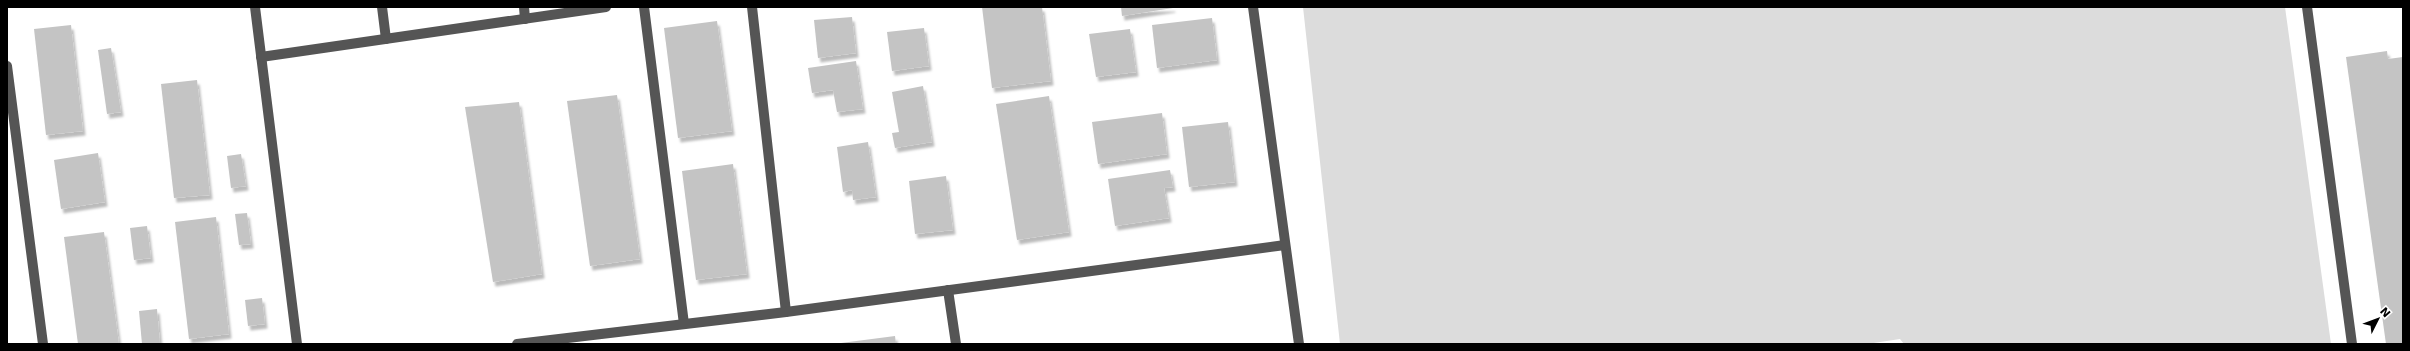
<svg xmlns="http://www.w3.org/2000/svg" width="2410" height="351" font-family="'DejaVu Sans',sans-serif">
<style>
.green{fill:#dcdcdc}
.building{fill:#c4c4c4;filter:url(#shadow)}
.lines{fill:none;stroke-linecap:round;stroke-linejoin:round}
.minor{stroke:#555;stroke-width:10}
</style>
<defs>
<filter id="shadow"><feDropShadow dx="2.5" dy="4.5" stdDeviation="1" flood-color="#0004"/></filter>
</defs>
<rect width="100%" height="100%" fill="#fff"/>
<!-- green -->
<path class="green" d="M1303,7H2285L2331,344H1904L1900,339L1867,344H1340Z"/>
<!-- building -->
<g class="building">
<path d="M982,7H1042L1051,81L992,88Z"/>
<path d="M1121,7H1173V8L1122,16Z"/>
<path d="M852,17L856,53L818,58L814,20Z"/>
<path d="M1212,18L1217,60L1157,68L1152,25Z"/>
<path d="M717,21L732,131L678,138L664,28Z"/>
<path d="M71,25L83,131L46,135L34,29Z"/>
<path d="M924,28L929,66L892,71L887,32Z"/>
<path d="M1130,29L1136,72L1096,77L1089,34Z"/>
<path d="M111,48L121,112L107,114L98,50Z"/>
<path d="M2387,51L2388,59L2403,57V344H2386L2346,57Z"/>
<path d="M856,61L863,109L837,112L833,90L812,93L808,68Z"/>
<path d="M197,80L210,195L174,198L161,84Z"/>
<path d="M923,86L932,142L895,148L892,133L899,132L892,92Z"/>
<path d="M617,95L640,259L590,266L567,101Z"/>
<path d="M1049,96L1069,232L1017,240L996,104Z"/>
<path d="M519,102L542,274L493,282L465,107Z"/>
<path d="M1162,113L1167,154L1098,164L1092,122Z"/>
<path d="M1228,122L1235,182L1189,187L1182,127Z"/>
<path d="M868,142L876,197L853,200L852,190L843,192L837,147Z"/>
<path d="M98,153L105,202L61,209L54,160Z"/>
<path d="M241,154L246,186L231,188L227,156Z"/>
<path d="M733,164L747,274L696,280L682,171Z"/>
<path d="M1170,170L1173,187L1164,188L1169,218L1115,226L1108,179Z"/>
<path d="M946,176L953,230L915,234L909,181Z"/>
<path d="M247,213L251,244L239,245L235,214Z"/>
<path d="M216,217L229,334L189,339L175,222Z"/>
<path d="M147,226L151,258L134,260L130,228Z"/>
<path d="M104,232L119,344H78L64,237Z"/>
<path d="M262,298L265,324L248,326L245,300Z"/>
<path d="M157,309L160,344H142L139,311Z"/>
<path d="M895,336L896,344H841V343Z"/>
</g>
<g class="lines">
<!-- minor -->
<g class="minor">
<path d="M255,7L297,344"/>
<path d="M382,7L386,39"/>
<path d="M524,7L525,19"/>
<path d="M644,7L684,324"/>
<path d="M752,7L786,312"/>
<path d="M1253,7L1299,344"/>
<path d="M2307,7L2352,344"/>
<path d="M261,57L606,7"/>
<path d="M7,66L43,344"/>
<path d="M948,290L956,344"/>
<path d="M517,344L786,312L1285,245"/>
</g>
</g>
<!-- border -->
<rect width="2410" height="351" fill="none" stroke="#000000" stroke-width="16"/>
<!-- north arrow -->
<g transform="translate(2378 319) rotate(48)" stroke="#ffffff" stroke-width="3" paint-order="stroke">
<path d="M0-3L7 15L0 10L-7 15Z" fill="#000000"/>
<text y="-6" font-size="11" font-weight="bold" text-anchor="middle" fill="#000000">N</text>
</g>
</svg>
